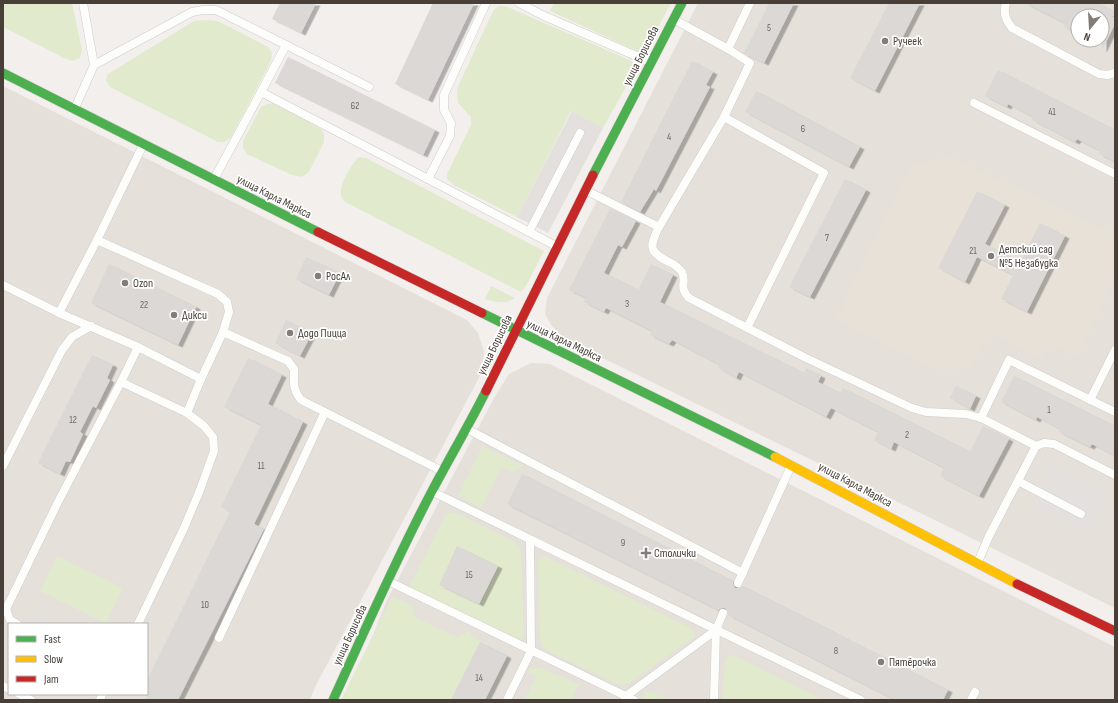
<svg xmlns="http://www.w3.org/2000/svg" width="1118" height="703" font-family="'Sofia Sans Condensed',sans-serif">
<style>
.residential{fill:#e5e0da;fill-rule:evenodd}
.education{fill:#e8e1d8}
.green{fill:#e2eace}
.parking{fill:#e4e0dd}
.building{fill:#dbd8d5;filter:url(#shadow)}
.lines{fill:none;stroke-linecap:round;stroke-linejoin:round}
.lane-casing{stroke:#d0cdca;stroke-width:9}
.fast-casing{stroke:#d0cbc3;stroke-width:10}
.slow-casing{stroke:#d0cbc3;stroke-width:10}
.jam-casing{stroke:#d0cbc3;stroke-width:10}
.lane{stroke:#fdfdfc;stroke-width:8}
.fast{stroke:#4caf50;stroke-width:9}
.slow{stroke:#ffc107;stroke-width:9}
.jam{stroke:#c62828;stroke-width:9}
.poi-dot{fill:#847d77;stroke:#fff;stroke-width:1.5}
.labels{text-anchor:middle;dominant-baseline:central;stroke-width:3.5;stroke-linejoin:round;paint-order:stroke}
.number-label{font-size:10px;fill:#6e6760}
.poi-label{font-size:12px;fill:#484038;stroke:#fff;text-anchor:start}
.street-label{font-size:12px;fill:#484038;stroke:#fff}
</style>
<defs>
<filter id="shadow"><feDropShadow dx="4.5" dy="2.5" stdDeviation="0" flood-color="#0004"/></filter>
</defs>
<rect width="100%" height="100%" fill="#f2efec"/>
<!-- residential -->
<g class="residential">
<path d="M698,3H1115V608L574,344L559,334L552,326L545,314L547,298ZM1078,16H1102V40H1078Z"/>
<path d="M3,86L467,320L478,333L484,351L482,372L315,687L310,700H3ZM9,624H147V694H9Z"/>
<path d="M531,363L550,364L1115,647V700H347L387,600L494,398L509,374Z"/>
</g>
<!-- education -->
<path class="education" d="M950,156L1115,235V278L1077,357L1049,344L1042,358L989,332L972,367L941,371L836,319L912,166Z"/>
<!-- green -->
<g class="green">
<path d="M3,3H72L82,50L80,58L72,61L62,57L3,27Z"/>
<path d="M554,3H671L647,48L639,52L550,11Z"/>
<path d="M498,6H505L632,61L634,67L633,74L603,128L571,111L517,217L454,185L447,179V174L471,125V117L458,103L457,89L493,11Z"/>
<path d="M207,20L218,21L268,47L272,53L271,61L231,137L225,142H218L110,87L106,80L108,74L194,21Z"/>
<path d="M275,103L321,129L324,134V142L309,172L302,177L292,175L247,154L243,148V141L261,107L267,104Z"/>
<path d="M359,157L366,158L544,251L526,286L521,292L345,202C343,200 341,197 341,194C340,183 352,163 359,157Z"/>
<path d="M491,286L515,298C506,305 496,302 485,299Z"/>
<path d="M483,446L523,466L512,472L502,467L481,508L458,496Z"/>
<path d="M452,512L461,515L515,542L520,548L521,556L524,633L523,638L519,639L512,637L409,587L444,518L447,514Z"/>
<path d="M57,556L123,588L106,623L40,591Z"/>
<path d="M546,557L691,628L695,633L694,637L630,683L624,685L617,684L544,649L541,644L540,637L538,563L541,558Z"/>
<path d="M392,597L396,598L412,605L416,618L457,637L468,631L480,642L451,700H341Z"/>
<path d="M729,655L735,656L823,700H722L725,661Z"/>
<path d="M535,668H541L579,684L572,700H524L536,677L527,672L530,669Z"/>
<path d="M648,692H652L668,700H643L642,698L644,693Z"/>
</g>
<!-- parking -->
<g class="parking">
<path d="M572,111L603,128L548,233L517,217Z"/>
<path d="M1052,464L1107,492L1087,533L1032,506Z"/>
<path d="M34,609L64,624H26Z"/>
</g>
<!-- building -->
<g class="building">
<path d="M280,3H316L301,33L272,19Z"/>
<path d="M433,3H474L428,100L395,84Z"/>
<path d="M769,3H794L764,63L744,53Z"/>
<path d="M889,3H920L875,91L850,78Z"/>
<path d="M1025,3H1098L1115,12V16H1112L1115,18V24L1102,50V16H1078V34L1063,26L1065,23Z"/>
<path d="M288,57L435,130L423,155L275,83Z"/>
<path d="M692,61L713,72L706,85L710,87L656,191L654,189L640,212L621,202Z"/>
<path d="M998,70L1115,130V162L1099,154L1100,151L1077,139L1075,142L1032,120L1033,117L1008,104L1007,107L985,96Z"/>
<path d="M756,91L860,147L849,167L745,112Z"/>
<path d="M845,179L866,190L810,297L789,287Z"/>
<path d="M977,191L1005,205L985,244L1020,262L1040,223L1065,236L1027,312L1001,299L1013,275L977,257L965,282L938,268Z"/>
<path d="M610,209L636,221L622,247L618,245L604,273L638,290L651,264L673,275L660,302L804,373L806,368L821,376L818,382L840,393L843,388L970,452L983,426L1009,439L979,496L940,476L944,468L894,442L891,449L874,440L878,432L831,408L826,417L739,372L736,378L718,368L720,365L672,340L669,344L650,335L652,331L606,308L604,312L584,302L586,298L569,290Z"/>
<path d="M306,257L340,273L329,295L296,279Z"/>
<path d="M109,264L196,307L178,345L91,303Z"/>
<path d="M286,320L312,333L300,356L275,343Z"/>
<path d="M92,355L113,365L107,378L110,380L96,408L93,406L80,432L83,434L70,462L66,461L60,474L38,463Z"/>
<path d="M248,358L282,375L268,404L303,422L254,524L264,529L178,700H147V680L230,512L221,507L261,425L224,407Z"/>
<path d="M1014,376L1115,426V456L1092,444L1090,447L1059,432L1060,429L1037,417L1036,420L1001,402Z"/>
<path d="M956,386L976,396L970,409L950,398Z"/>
<path d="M522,474L733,581V584L735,588H739L743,586L948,690L943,700H895L728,615V612L725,608H722L718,610L507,504Z"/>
<path d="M457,546L498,566L479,604L439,585Z"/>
<path d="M480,642L507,656L485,700H451Z"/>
</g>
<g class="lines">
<defs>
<g id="lane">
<path d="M486,3L444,95V110L451,123L450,136L428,179L556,246"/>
<path d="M519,3L542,15L650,62"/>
<path d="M1006,3C1003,14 1006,20 1012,28L1099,74L1107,75L1115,73"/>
<path d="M675,20L728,49L750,63L724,117L824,173L747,328"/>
<path d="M728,49L750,3"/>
<path d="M94,65L192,12L203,10H216L286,45"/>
<path d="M369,87L286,45L261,92L428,179"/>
<path d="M974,103L1115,174"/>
<path d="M75,108L94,65L83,3"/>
<path d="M143,145L97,240L218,294L227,302L229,312L223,332"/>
<path d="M214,179L261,92"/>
<path d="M585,190L659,227C647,250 651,253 673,264C676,266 680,269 682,272C687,283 678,286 689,298L806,358L912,408L926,412L966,414L981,418"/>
<path d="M659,227L724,117"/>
<path d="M529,232L580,133"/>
<path d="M3,285L59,313L138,347L201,379L223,332L288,361L294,369C294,383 292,388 301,400L442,471"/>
<path d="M59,313L97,240"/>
<path d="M121,382L187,413L204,426L213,437L214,451L200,490L184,528L138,624"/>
<path d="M1090,400L1115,350"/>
<path d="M187,413L201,379"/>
<path d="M467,429L743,573"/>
<path d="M1036,446L1044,443L1054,444L1115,475"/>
<path d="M3,466L62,350L72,337L91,326"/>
<path d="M1018,481L1081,514"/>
<path d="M433,492L861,700"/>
<path d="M978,562L989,536L1036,446L981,418L1009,360L1115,412"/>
<path d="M390,582L634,700"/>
<path d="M738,583L791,466"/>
<path d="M17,624L10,620L6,609L58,502L121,382L138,347"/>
<path d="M716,630L723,613"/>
<path d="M219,638L325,412"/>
<path d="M3,686L9,689"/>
<path d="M19,694L31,700"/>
<path d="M625,699L626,696L716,630L714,700"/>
<path d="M100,700L102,694"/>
<path d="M507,700L531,651L530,540"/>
<path d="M971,700L975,692"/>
</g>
<g id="fast">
<path d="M3,73L318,232"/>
<path d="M593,175L682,3"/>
<path d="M482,313L775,457"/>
<path d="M333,700C365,630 396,559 432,491C450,457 469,425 486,391"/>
</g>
<path id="slow" d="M775,457L1017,584"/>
<g id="jam">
<path d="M318,232L482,313"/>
<path d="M486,391L593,175"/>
<path d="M1017,584L1115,631"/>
</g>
</defs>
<!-- lane casing -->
<use href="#lane" class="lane-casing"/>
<!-- fast casing -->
<use href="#fast" class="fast-casing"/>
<!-- slow casing -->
<use href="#slow" class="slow-casing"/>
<!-- jam casing -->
<use href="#jam" class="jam-casing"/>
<!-- lane -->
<use href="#lane" class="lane"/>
<!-- fast -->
<use href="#fast" class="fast"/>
<!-- slow -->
<use href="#slow" class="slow"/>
<!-- jam -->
<use href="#jam" class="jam"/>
</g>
<!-- markers -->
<g class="poi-dot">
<circle cx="885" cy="41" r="4"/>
<circle cx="991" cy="256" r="4"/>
<circle cx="318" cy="276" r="4"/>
<circle cx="125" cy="283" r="4"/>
<circle cx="174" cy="315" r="4"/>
<circle cx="290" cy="333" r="4"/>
<path d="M644 547h4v4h4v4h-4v4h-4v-4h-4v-4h4z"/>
<circle cx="881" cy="662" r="4"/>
</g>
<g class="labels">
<!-- number labels -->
<g class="number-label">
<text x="769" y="28">5</text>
<text x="355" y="106">62</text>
<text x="1052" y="112">41</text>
<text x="803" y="129">6</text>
<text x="669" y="137">4</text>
<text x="827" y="238">7</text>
<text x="973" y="251">21</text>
<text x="627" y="304">3</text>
<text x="144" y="305">22</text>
<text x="1049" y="410">1</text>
<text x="73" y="420">12</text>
<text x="907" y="435">2</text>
<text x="261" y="466">11</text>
<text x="623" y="543">9</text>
<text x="469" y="575">15</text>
<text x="205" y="605">10</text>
<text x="836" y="651">8</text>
<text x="479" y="678">14</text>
</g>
<!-- poi labels -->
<g class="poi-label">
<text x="893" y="41">Ручеек</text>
<text x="999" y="249">Детский сад<tspan x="999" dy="14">№5 Незабудка</tspan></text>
<text x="326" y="276">РосАл</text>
<text x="133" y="283">Ozon</text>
<text x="182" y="315">Дикси</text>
<text x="298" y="333">Додо Пицца</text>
<text x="654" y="553">Столички</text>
<text x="889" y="662">Пятёрочка</text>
</g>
<!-- street labels -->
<g class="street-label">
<text transform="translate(641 56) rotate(-63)">улица Борисова</text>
<text transform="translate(274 197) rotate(27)">улица Карла Маркса</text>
<text transform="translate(564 341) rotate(26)">улица Карла Маркса</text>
<text transform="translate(495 345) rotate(-64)">улица Борисова</text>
<text transform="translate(855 485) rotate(28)">улица Карла Маркса</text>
<text transform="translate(350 635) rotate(-65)">улица Борисова</text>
</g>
</g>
<!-- border -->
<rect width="1118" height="703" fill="none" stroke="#484038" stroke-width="8"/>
<!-- legend -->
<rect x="8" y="623" width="140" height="72" fill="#ffffff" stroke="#b6b3af"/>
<rect x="16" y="636" width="20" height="6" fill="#4caf50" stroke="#b6b3af"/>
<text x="44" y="643" font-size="12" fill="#484038">Fast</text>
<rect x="16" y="656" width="20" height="6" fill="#ffc107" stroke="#b6b3af"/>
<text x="44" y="663" font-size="12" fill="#484038">Slow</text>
<rect x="16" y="676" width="20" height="6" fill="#c62828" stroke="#b6b3af"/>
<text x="44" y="683" font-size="12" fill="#484038">Jam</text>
<!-- north arrow -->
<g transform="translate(1090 28) rotate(198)"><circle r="19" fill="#ffffff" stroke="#b6b3af"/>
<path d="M0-3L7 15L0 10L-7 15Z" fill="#847d77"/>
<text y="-6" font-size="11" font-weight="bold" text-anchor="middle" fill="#484038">N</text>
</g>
</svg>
